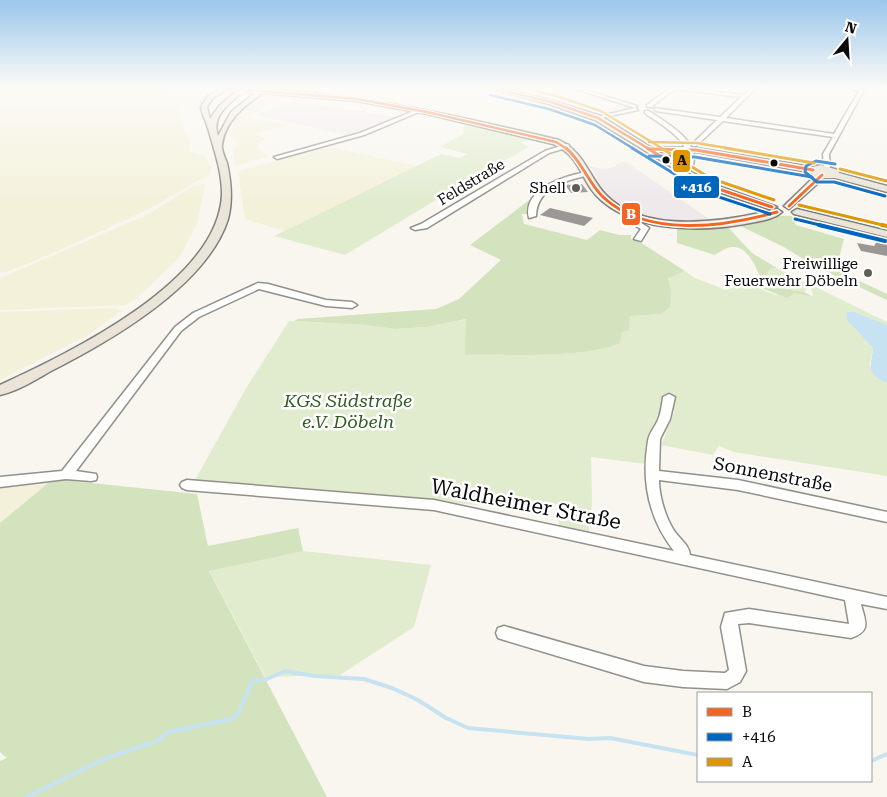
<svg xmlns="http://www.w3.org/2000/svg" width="887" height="797" font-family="'Roboto Serif',serif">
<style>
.industrial{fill:#efe9eb}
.farmland{fill:#f4f1db}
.green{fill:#e1eccf}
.forest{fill:#d2e3be}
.water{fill:#c7e2f0}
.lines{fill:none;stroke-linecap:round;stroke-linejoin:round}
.stream{stroke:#c7e2f0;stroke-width:4}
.building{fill:#9a9894}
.minor-casing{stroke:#91908d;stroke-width:3}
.major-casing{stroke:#7e7e7a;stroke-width:3}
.minor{fill:#fefefc;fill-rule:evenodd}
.major{fill:#eae5d8;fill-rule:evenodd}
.major-bridge-casing{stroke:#7e7e7a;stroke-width:8;stroke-linecap:butt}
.major-bridge{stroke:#eae5d8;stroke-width:7}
.bus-1-far1-casing{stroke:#fff;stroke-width:4.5}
.bus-1-casing{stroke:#fff;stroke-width:5.5}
.bus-2-far2-casing{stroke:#fff;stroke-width:4.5}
.bus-2-far1-casing{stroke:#fff;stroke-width:5.5}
.bus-2-casing{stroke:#fff;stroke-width:7}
.bus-3-far2-casing{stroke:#fff;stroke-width:4.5}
.bus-3-far1-casing{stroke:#fff;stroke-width:5.5}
.bus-3-casing{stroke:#fff;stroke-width:7}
.bus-1-far1{stroke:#f26522;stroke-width:2.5}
.bus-1{stroke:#f26522;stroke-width:3}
.bus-2-far2{stroke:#0065bd;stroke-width:2.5}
.bus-2-far1{stroke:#0065bd;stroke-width:3}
.bus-2{stroke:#0065bd;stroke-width:4}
.bus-3-far2{stroke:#df9601;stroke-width:2.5}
.bus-3-far1{stroke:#df9601;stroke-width:3}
.bus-3{stroke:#df9601;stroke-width:4}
.bus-dot{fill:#0a0a0a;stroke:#fff;stroke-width:2}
.poi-dot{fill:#5d5d5a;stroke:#fff;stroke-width:2}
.labels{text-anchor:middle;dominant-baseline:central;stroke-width:5;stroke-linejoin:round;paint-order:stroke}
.far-street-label{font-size:15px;fill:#0a0a0a;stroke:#fff}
.far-poi-label{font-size:15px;fill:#0a0a0a;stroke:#fff;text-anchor:end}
.park-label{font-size:18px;font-style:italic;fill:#2e5c20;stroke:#fff}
.street-label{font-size:18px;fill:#0a0a0a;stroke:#fff}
.near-street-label{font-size:21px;fill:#0a0a0a;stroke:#fff}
.line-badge{stroke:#fff;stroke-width:2}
.badge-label{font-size:14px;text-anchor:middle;font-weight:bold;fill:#fff}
.pale-badge-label{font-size:14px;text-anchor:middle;font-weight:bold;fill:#111}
</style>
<rect width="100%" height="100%" fill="#f8f6ee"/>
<!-- industrial -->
<g class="industrial">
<path d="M264,93H281L258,112L238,111Z"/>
<path d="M293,102L355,110L400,118L351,136L256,115Z"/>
<path d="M622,162H626L715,223L673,221L654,218L635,213L614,202L608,197L590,166L603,169L614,167Z"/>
</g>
<!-- farmland -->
<g class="farmland">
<path d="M0,88H172L168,91L170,96L187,98L179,114L190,144L189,151L206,157L211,169L210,174L152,207L104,230L30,263L0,274Z"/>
<path d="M243,111L258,112L249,115L251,118L291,125L255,134L266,139L258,143V149L268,156L235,166L233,149L239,144L230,136L236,113Z"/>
<path d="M329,147L417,166L284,231L245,219L238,171Z"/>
<path d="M205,184L197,224L179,258L138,297L125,305L0,310V278L149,214L193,186Z"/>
<path d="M116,308L121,311L90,334L0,380V312Z"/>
<path d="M53,479L0,523V484Z"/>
</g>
<!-- green -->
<g class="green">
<path d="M467,123L531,137L521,143L529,147L459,186L345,255L274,236L441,154L460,158L467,154L440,147L463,134L464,125Z"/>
<path d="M777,268L887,322V325L855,312L846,319L873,348L870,364L876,378L887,383V476L734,452L719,446L713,455L661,445L675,410L663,411L649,439L646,464L591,457L592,503L589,531L559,527L557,504L482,499L481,505L301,493L194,482L245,390L289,321L365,325L395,329L427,327L467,319L465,355C505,354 585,359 620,343L622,332L630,316L661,314L671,290L668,277L685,271L695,278L726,290L748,283L775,295L794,293L813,297L810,285L804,292L771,287L767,274L770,269Z"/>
<path d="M303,551L431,565L414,627L340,675L265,677L209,570Z"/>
</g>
<!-- forest -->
<g class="forest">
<path d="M532,198L528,214H522L524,224L587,240L600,230L619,235H631V239L643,244L685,271L668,278L671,290L670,307L661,314L630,316L629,330L622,332L620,343C585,359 506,354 465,355L466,319L427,327L395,329L365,325L294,321L298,319L436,309L459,299L501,260L470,245Z"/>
<path d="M780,216H792L796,225L844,239L836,270L887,294V300L816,267L784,247L736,224Z"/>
<path d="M677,224L726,225L752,253L777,268L770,269L767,274L771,287L804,292L813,297L794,293L787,298L746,282L760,276C750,254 740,236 715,255L677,243Z"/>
<path d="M53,479L197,494L208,546L298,528L303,551L209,571L327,797H0V761L7,758L0,752V523Z"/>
</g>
<!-- water -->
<path class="water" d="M847,312H855L887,325V383C866,375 871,367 873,348L846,319Z"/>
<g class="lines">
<!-- stream -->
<g class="stream">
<path d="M871,761L887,754"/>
<path d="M27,797L104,759L157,741L168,732L232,719L238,714L252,681L267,679L285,671L315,676L364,679L392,688L418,700L446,718L468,728L589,739L610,738L698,755"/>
</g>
</g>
<!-- building -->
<g class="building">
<path d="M582,184L588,192L571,193L565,185Z"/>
<path d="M550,208L593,218L584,226L540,215Z"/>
<path d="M878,240H887V256L861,251L857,243L874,246Z"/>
</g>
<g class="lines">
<defs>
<g id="minor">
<path d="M317,88H322L307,95L303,94Z"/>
<path d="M573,88H579L637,106L635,108L638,110L596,119V117L635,108Z"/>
<path d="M670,88H686L744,95L752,88H756L726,118L834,134L859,91L848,88L864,90L829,154L830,169L827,171L824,169L823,154L833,137L723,121L696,146H692V144L717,120L656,111L654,108L720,117L741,97L675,89L651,107H647V105Z"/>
<path d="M416,110L421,111L364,135L277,159L274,157L360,133Z"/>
<path d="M645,111H649C666,123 700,140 693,165L675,168V166L688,163C689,138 662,126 645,113Z"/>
<path d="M567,144L569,145V147L549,153L427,228L415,230L411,228L421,224L545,151Z"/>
<path d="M588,172L591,174L590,175C566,180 537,187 536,216L529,218C522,188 567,175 588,172Z"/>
<path d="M623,209H629V215L649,228L641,241L634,239L641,229L622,218Z"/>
<path d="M258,283L268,284L326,300L352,302L357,305L352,308L326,306L259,289L199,317L181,331L76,471L96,474L97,477L96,480L91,481L66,479L0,487V477L62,471L175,327L193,313Z"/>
<path d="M669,394L675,397L670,419L660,439L659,471L738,480L887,512V522L738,490L659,480C659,495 665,516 673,529C678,538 689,544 690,555L887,597V609L861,604C865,621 872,631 851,638L749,623L738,624L746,671L740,682L727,689L683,687L644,682L504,640L498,638L496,633L498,628L504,626L644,666L683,671L725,673L729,670L721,627L725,613L749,609L849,624L845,600L434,510L187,490L182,488L180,485L182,482L187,480L434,500L674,551C649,519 641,482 648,441C649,433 655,427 658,420C661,413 662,404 663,397Z"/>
</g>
<g id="major">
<path d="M222,88H229L213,98L207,107L210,119L219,106L237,91L242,92C229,105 211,115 218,136L231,112L255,93L244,91V89C263,86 284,91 304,93C390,100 475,120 559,140C584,152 588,175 605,194C644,236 729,221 777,209L782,212C775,219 760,221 750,223C704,232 640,233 602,201C580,183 583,157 553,144L427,114L357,101L263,93C245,105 225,121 222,145C221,149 225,158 227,163C231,181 233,200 228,219C207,286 110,341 51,371C35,380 18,391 0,395V385C69,353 219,282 222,194C222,171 214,150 208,128C206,121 202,115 201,107L208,96Z"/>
<path d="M489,88H499L553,101L601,116L650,147L696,148L812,167L821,165L838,170L839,173L887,186V192L835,178H824L789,209L784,206L786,204L815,176L809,172L696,152H658L710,183L777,207L769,209L704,187L595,120L549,104Z"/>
<path d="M797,209L887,231V237L794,214L792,212Z"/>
</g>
</defs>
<!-- minor casing -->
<use href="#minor" class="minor-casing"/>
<!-- major casing -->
<use href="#major" class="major-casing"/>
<!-- minor -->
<use href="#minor" class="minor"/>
<!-- major -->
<use href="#major" class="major"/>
<defs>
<path id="major-bridge" d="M239,92L245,88"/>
</defs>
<!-- major-bridge casing -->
<use href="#major-bridge" class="major-bridge-casing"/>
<!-- major-bridge -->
<use href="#major-bridge" class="major-bridge"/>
<defs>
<g id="bus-1-far1">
<path d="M222,88L357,99L427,112L556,142L567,149"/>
<path d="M492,88L551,102L598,118L649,149"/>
<path d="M649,149H655"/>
</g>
<g id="bus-1">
<path d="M566,148C582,161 588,183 603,197C647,238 724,227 777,212"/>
<path d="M647,148L707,185L772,207"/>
<path d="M649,149L696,150L813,170"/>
<path d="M789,206L822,175"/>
</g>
<path id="bus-2-far2" d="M490,95L549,109L595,125L634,149"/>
<g id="bus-2-far1">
<path d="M632,148L704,192L770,214"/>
<path d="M649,156L695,157L812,177"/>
<path d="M835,164L816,161L806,166L805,172L817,182H834L885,196"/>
<path d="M795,219L824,226"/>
</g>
<path id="bus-2" d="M819,225L885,241"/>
<g id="bus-3-far2">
<path d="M523,88L553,95L601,111L663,149"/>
<path d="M649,142L697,143L733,149"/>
</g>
<g id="bus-3-far1">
<path d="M661,148L710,178L774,200"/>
<path d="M725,148L814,163"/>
<path d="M840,169L887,181"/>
<path d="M799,205L887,226"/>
</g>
<path id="bus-3" d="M882,225L887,226"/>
</defs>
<!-- bus-1-far1 casing -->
<use href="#bus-1-far1" class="bus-1-far1-casing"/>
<!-- bus-1 casing -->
<use href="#bus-1" class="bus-1-casing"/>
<!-- bus-2-far2 casing -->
<use href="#bus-2-far2" class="bus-2-far2-casing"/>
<!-- bus-2-far1 casing -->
<use href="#bus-2-far1" class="bus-2-far1-casing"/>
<!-- bus-2 casing -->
<use href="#bus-2" class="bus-2-casing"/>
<!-- bus-3-far2 casing -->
<use href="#bus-3-far2" class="bus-3-far2-casing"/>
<!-- bus-3-far1 casing -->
<use href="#bus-3-far1" class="bus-3-far1-casing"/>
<!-- bus-3 casing -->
<use href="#bus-3" class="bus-3-casing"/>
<!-- bus-1-far1 -->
<use href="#bus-1-far1" class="bus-1-far1"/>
<!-- bus-1 -->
<use href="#bus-1" class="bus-1"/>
<!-- bus-2-far2 -->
<use href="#bus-2-far2" class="bus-2-far2"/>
<!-- bus-2-far1 -->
<use href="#bus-2-far1" class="bus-2-far1"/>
<!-- bus-2 -->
<use href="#bus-2" class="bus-2"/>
<!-- bus-3-far2 -->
<use href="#bus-3-far2" class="bus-3-far2"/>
<!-- bus-3-far1 -->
<use href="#bus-3-far1" class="bus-3-far1"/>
<!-- bus-3 -->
<use href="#bus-3" class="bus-3"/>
</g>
<!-- sky -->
<linearGradient id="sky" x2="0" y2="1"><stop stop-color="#9bc6eb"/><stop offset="0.44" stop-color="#fcfbf7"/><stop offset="1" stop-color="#fcfbf7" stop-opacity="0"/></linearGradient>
<rect width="887" height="199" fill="url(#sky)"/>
<!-- markers -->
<g class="bus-dot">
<circle cx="666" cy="160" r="4.5"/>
<circle cx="774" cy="163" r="4.5"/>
</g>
<g class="poi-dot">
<circle cx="576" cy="188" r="5"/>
<circle cx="868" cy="273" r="5"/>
</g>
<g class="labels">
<!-- far-street labels -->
<g class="far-street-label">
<text transform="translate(471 182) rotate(-31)">Feldstraße</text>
</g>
<!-- far-poi labels -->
<g class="far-poi-label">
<text x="566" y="188">Shell</text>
<text x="858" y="264">Freiwillige<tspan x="858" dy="17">Feuerwehr Döbeln</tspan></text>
</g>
<!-- park labels -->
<g class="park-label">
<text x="348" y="400">KGS Südstraße<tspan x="348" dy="21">e.V. Döbeln</tspan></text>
</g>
<!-- street labels -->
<g class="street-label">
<text transform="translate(773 474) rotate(11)">Sonnenstraße</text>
</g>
<!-- near-street labels -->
<g class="near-street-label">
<text transform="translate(526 504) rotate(11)">Waldheimer Straße</text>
</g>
</g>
<g class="line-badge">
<rect x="672" y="149" width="19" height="24" rx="5" fill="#df9601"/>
<rect x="673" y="175" width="47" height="24" rx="5" fill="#0065bd"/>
<rect x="621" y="202" width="20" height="24" rx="5" fill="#f26522"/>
</g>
<g class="badge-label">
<text x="696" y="192">+416</text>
<text x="631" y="219">B</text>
</g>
<g class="pale-badge-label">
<text x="682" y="165">A</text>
</g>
<!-- legend -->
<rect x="697" y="692" width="175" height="90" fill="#ffffff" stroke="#9d9d9d"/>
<rect x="707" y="708" width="25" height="8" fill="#f26522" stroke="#9d9d9d"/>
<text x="742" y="717" font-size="15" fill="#0a0a0a">B</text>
<rect x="707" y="733" width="25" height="8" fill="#0065bd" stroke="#9d9d9d"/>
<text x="742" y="742" font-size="15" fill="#0a0a0a">+416</text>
<rect x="707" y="758" width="25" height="8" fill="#df9601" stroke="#9d9d9d"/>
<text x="742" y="767" font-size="15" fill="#0a0a0a">A</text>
<!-- north arrow -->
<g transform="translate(847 40) rotate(18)" stroke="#ffffff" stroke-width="4" paint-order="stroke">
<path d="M0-4L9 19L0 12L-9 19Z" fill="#0a0a0a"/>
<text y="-8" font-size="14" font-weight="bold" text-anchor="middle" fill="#0a0a0a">N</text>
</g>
</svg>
